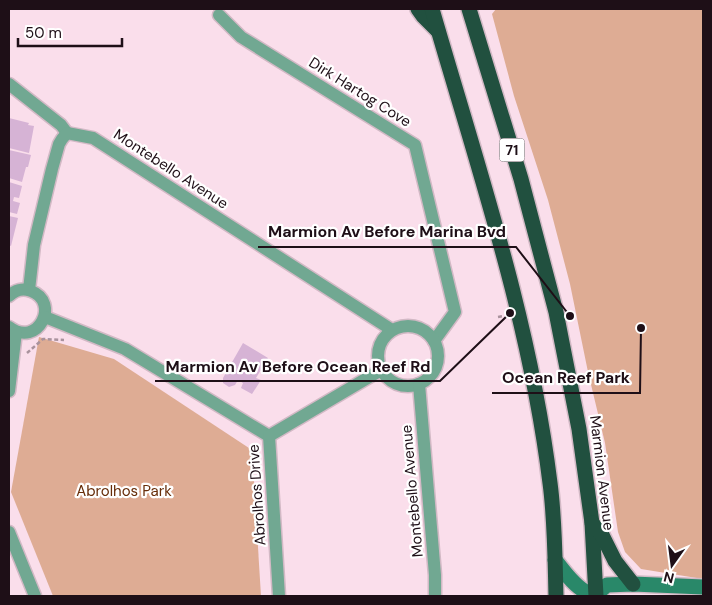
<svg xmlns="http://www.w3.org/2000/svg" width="712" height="605" font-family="'DM Sans',sans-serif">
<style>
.green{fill:#deac94}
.building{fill:#d6b3d5}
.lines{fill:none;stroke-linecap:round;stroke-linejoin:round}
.street-casing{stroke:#d2b9c5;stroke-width:15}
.secondary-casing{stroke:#d2b9c5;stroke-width:18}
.highway-casing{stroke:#d2b9c5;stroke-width:18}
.path{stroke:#a9929d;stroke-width:2.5;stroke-dasharray:4 2.5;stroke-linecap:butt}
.street{stroke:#71a892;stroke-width:12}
.secondary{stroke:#298869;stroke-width:15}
.highway{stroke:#21503f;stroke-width:15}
.labels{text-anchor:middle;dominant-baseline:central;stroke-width:4.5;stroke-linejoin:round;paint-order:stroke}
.shield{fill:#fff;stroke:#62575d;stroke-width:1}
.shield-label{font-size:14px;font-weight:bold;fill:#1e0f17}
.street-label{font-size:15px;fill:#1e0f17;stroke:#fff}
.park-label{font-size:15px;fill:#672d09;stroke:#fff}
.leader{fill:none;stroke:#1e0f17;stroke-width:2}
.callout-dot{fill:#1e0f17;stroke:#fff;stroke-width:2}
.callout-label{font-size:16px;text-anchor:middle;font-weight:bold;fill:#1e0f17;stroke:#fff;stroke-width:4.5;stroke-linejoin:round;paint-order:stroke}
</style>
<rect width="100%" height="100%" fill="#fadeeb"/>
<!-- green -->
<g class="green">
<path d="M496,9H703V579L641,569L625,552L618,532L605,443L588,372L570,284L548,200L514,96L492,14Z"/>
<path d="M39,337L114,359L252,450L261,596H53L11,492Z"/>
</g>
<!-- building -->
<g class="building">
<path d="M9,118L29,123L28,125L34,126L29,153L9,148Z"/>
<path d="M9,150L31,155L28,167H26L22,182L9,178Z"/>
<path d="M9,182L22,186L19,198L14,197L13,201L20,203L17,214L9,212Z"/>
<path d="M9,216L18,218L11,246L9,245Z"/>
<path d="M243,343L268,358L256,378L261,380L252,394L241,388L243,383L238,380L235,385L229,387L223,383V378Z"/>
</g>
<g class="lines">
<defs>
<g id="street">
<path d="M219,15L241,37L415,145L455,312L434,341"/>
<path d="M9,84L61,125L67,133"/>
<path d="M29,290L34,245L52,169L59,144L62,139L67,133L93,138L392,330"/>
<path d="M9,296C15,290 23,288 31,291C61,302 38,349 9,327"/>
<path d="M45,317L125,349L269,436L279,596"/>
<circle cx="408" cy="356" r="30"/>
<path d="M419,384L435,575V596"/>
<path d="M9,391L16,332"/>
<path d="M269,436L381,370"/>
<path d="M9,532L35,596"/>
</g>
<g id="secondary">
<path d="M555,560C564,571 573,585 586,592C589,593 593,595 597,596"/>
<path d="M594,596L607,585L633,584L703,587"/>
</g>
<g id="highway">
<path d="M418,9L423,16L438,31"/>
<path d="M432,9C477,165 530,320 550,483C555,520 555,559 556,596"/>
<path d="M469,9L521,179L556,312L579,429L592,523L596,596"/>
<path d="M592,523L602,535L615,561L633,584"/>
</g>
</defs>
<!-- street casing -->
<use href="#street" class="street-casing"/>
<!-- secondary casing -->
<use href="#secondary" class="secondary-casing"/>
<!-- highway casing -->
<use href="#highway" class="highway-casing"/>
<!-- path -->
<g class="path">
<path d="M498,317L504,316"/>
<path d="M27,353L43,339L64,340"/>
</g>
<!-- street -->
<use href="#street" class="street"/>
<!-- secondary -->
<use href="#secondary" class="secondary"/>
<!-- highway -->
<use href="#highway" class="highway"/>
</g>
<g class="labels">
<!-- shield labels -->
<rect class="shield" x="499.5" y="138.5" width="25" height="23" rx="4"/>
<g class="shield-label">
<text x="512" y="150">71</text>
</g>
<!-- street labels -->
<g class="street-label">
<text transform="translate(360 92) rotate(32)">Dirk Hartog Cove</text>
<text transform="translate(171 169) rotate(33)">Montebello Avenue</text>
<text transform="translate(602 473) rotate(83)">Marmion Avenue</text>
<text transform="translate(412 491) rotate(-95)">Montebello Avenue</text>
<text transform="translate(257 495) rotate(-94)">Abrolhos Drive</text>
</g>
<!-- park labels -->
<g class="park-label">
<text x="124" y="491">Abrolhos Park</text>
</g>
</g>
<!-- callouts -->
<path class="leader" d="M570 316L516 247H258M510 313L440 381H155M641 328L640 393H492"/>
<g class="callout-dot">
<circle cx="570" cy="316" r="5"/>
<circle cx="510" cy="313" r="5"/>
<circle cx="641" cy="328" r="5"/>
</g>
<g class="callout-label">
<text x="387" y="237">Marmion Av Before Marina Bvd</text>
<text x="298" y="372">Marmion Av Before Ocean Reef Rd</text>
<text x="566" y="383">Ocean Reef Park</text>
</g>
<!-- border -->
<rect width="712" height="605" fill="none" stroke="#1e0f17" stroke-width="20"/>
<!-- north arrow -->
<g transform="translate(672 565) rotate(194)" stroke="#ffffff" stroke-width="4" paint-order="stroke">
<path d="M0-4L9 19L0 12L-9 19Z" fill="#1e0f17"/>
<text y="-8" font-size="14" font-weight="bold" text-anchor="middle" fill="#1e0f17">N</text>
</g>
<!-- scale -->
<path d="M18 38v8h104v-8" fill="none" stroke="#1e0f17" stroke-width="2.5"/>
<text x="25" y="38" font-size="15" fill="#1e0f17" stroke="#ffffff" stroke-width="4" paint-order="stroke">50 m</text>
</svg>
